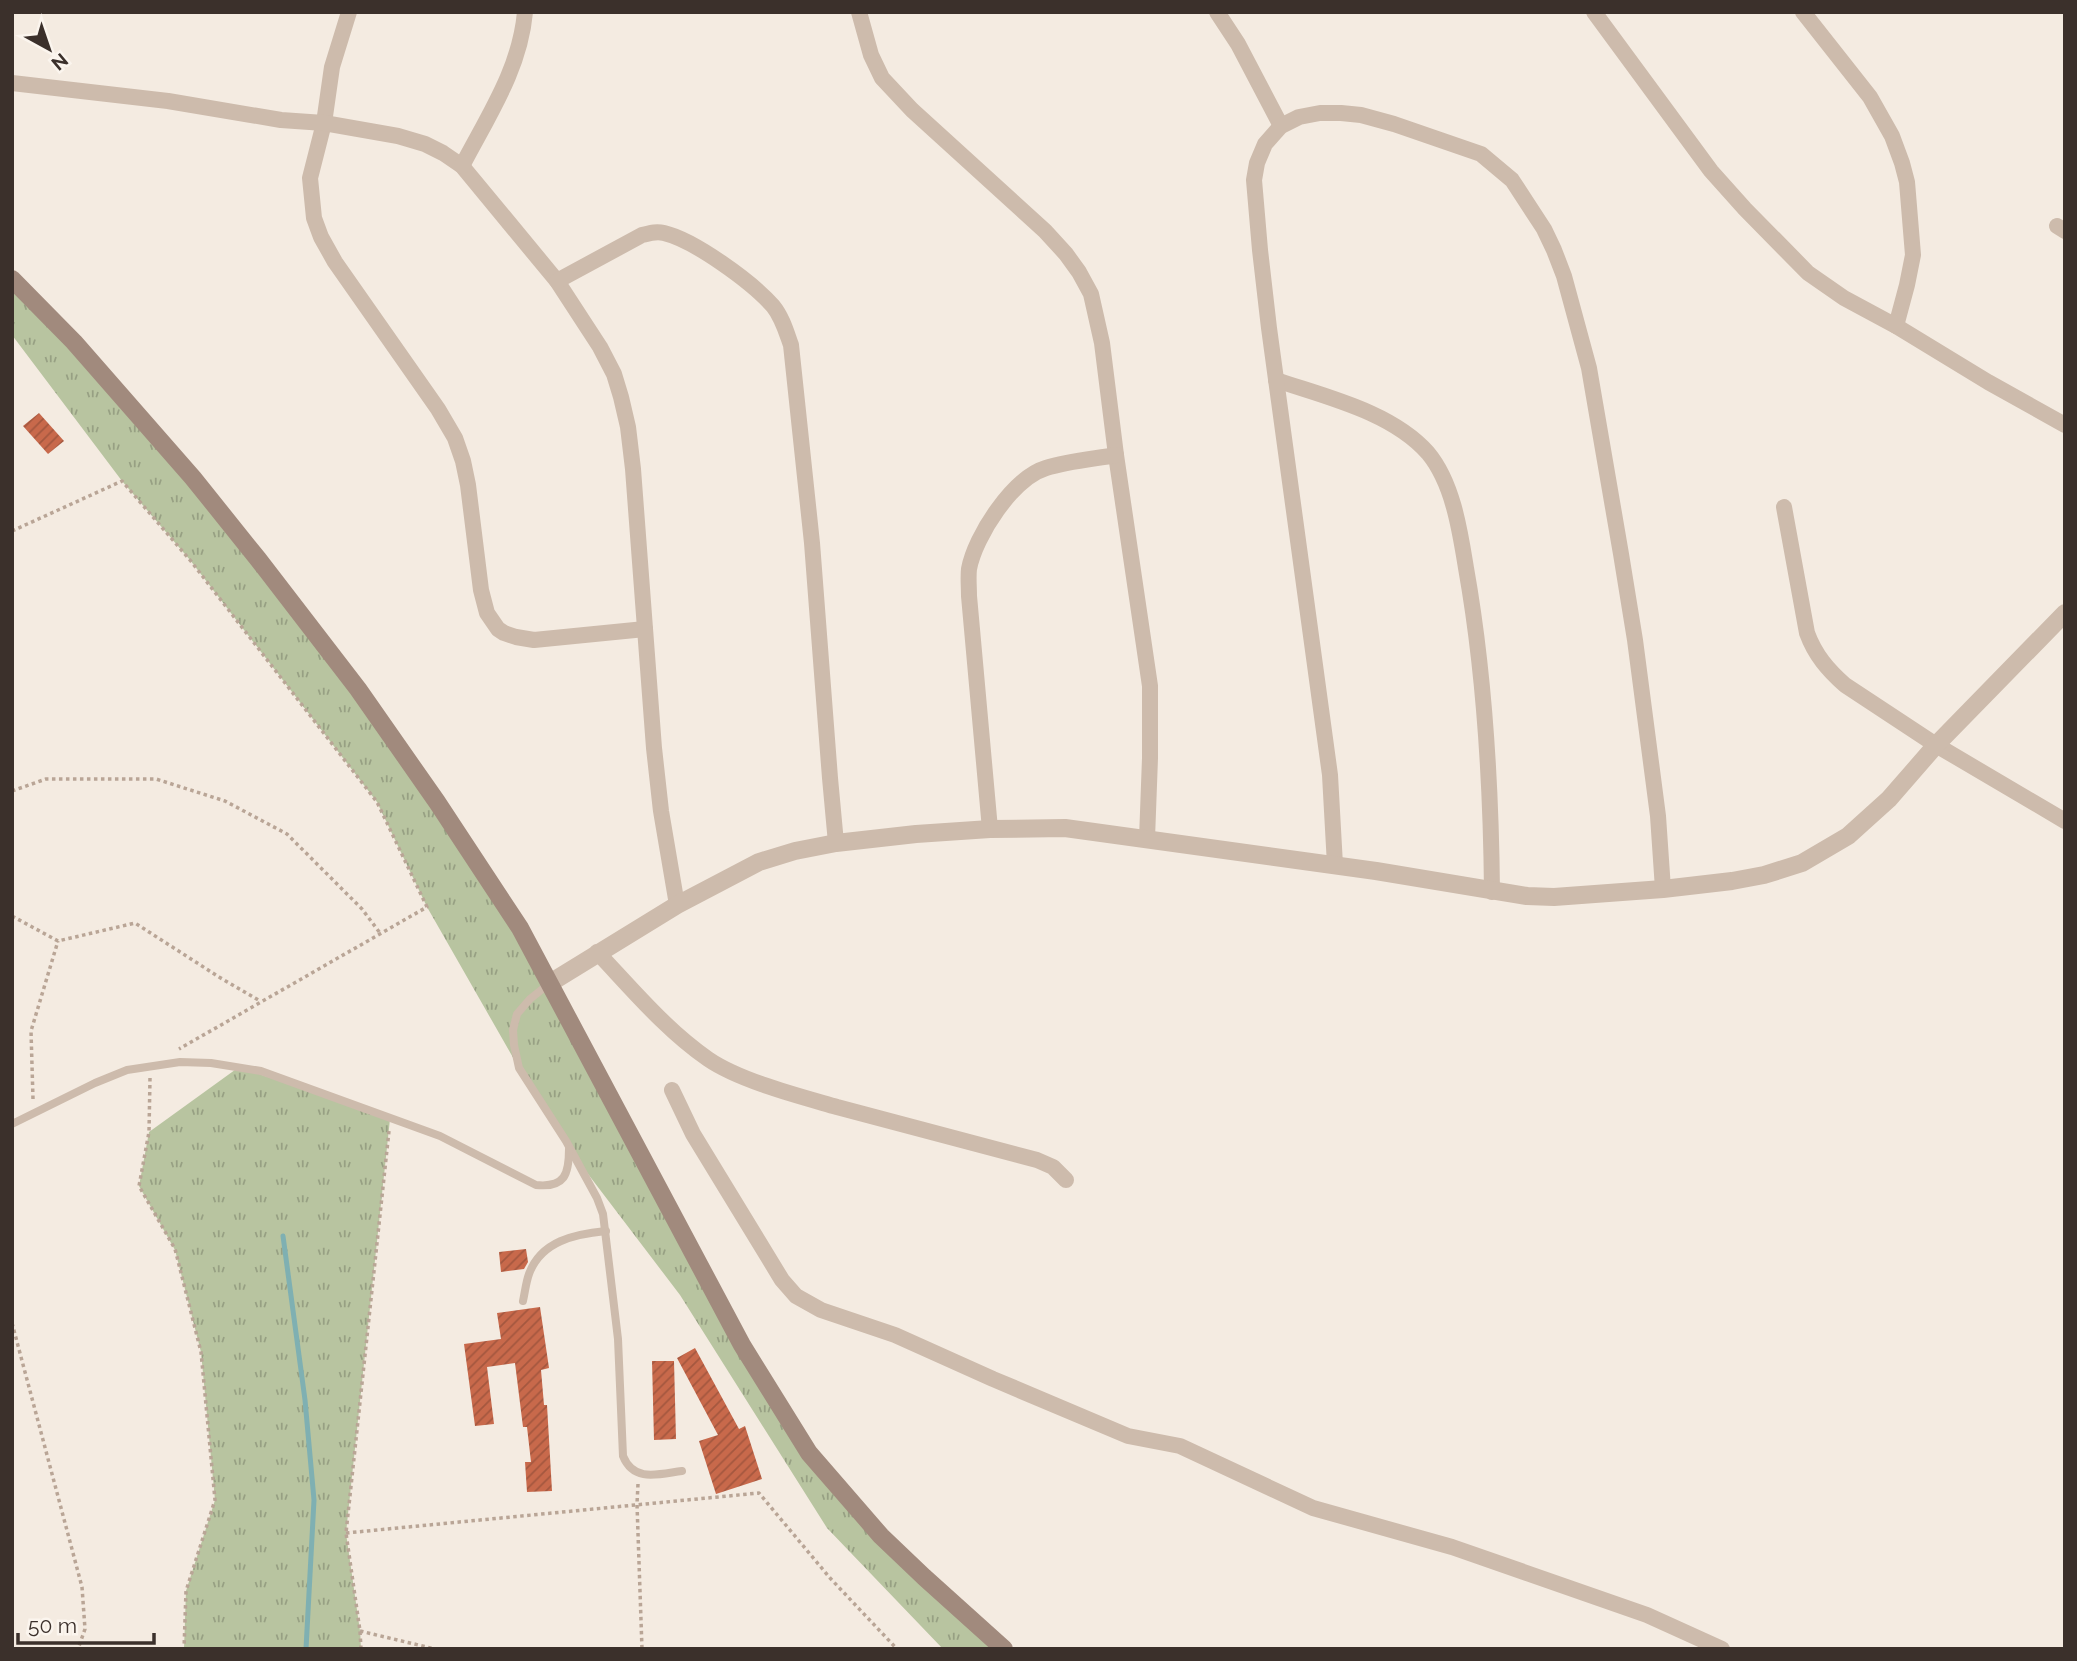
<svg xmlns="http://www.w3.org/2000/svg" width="2077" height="1661" font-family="Raleway,sans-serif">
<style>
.grass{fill:url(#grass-tufts)}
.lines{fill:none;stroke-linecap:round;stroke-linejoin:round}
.stream{stroke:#7fb0b2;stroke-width:5}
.building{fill:url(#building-hatch)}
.path{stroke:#b9a596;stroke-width:3.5;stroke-dasharray:3.5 3.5;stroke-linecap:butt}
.service{stroke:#cdbbac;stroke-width:8}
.minor{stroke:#cdbbac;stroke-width:16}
.tertiary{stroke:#cdbbac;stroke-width:18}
.secondary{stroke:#a18a7d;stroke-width:18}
</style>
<defs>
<pattern id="grass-tufts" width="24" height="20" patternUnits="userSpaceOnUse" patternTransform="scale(1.75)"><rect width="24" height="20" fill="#b8c4a0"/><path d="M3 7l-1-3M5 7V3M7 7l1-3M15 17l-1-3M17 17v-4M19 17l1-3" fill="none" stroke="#97a083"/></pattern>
<pattern id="building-hatch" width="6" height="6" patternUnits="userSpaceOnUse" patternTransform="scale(1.75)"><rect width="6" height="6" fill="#c8694b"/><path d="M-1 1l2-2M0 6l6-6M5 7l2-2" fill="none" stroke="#a4573f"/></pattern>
</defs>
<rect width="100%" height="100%" fill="#f4ebe1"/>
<!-- grass -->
<g class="grass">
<path d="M12,279L258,559L520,928L809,1453L1004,1649H943L827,1528L680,1295L569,1149L519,1068L427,907L377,802L190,560L122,481L12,335Z"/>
<path d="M239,1067L390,1119L346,1533L360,1631L361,1649H184L186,1591L215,1500L201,1352L175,1250L139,1186L149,1132Z"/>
</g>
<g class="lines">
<!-- stream -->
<path class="stream" d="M283,1236L305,1400L314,1500L306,1649"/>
</g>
<!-- building -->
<g class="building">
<path d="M39,413L64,441L48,454L23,426Z"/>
<path d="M526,1249L528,1262L524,1269L501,1272L499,1252Z"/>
<path d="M540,1307L549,1368L541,1370L544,1405H547L552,1491L527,1492L525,1462H531L527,1427H523L515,1363L487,1367L494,1424L475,1426L464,1344L501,1339L497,1313Z"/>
<path d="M695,1348L739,1429L745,1426L762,1479L716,1494L699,1441L718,1435L677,1358Z"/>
<path d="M652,1361H674L676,1439L654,1440Z"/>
</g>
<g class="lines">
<!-- path -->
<g class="path">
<path d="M12,531L122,481L190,560L377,802L427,907L179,1049"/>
<path d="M12,791L46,779H156L225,801L287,834L362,909L380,933"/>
<path d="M12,916L58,941L135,923L219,977L260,1001"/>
<path d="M150,1078L149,1132L139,1186L175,1249L201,1352L215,1500L186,1591L184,1649"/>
<path d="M33,1099L31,1031L58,941"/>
<path d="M12,1323L82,1587L85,1629L78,1649"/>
<path d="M638,1484L637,1504L642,1649"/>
<path d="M346,1533L759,1493L830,1578L897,1649"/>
<path d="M360,1631L435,1649"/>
<path d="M361,1649L360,1631L346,1533L389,1131"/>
</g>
<!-- service -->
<g class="service">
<path d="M550,983L530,999L517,1014L513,1030L514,1045L519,1068L566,1141L597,1198L603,1214L618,1339L623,1456C634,1483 659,1474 682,1471"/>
<path d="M12,1124L95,1083L127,1070L180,1062L211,1063L261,1071L440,1136L536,1185C565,1188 569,1174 569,1149"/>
<path d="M523,1301C525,1292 526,1282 529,1274C541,1241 575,1234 606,1231"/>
</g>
<!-- minor -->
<g class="minor">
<path d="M349,12L332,67L324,123L310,178L314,218L321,237L335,262L438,409L455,438L463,461L468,485L481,590L487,613L498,629L504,633L516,637L534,640L645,629"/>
<path d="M859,12L871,55L882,78L912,110L1045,231L1066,254L1079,272L1091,294L1102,343L1116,455L1150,686V758L1147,839"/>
<path d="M1217,12L1238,44L1281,126"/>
<path d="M1594,12L1711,171L1745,209L1808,273L1844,298L1896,326L1988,382L2065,425"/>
<path d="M1803,12L1870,97L1892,136L1902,163L1907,182L1913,255L1907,285L1896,326"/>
<path d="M12,83L168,101L281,120L324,123L398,136L425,144L443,153L462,166L557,281L600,347L614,374L621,397L628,427L633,469L654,748L661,811L677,905"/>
<path d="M462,166C488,116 520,69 525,12"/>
<path d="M2057,226L2065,231"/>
<path d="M557,281L642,235C650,233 656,231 664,233C694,240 752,282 773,306C782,317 786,331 791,345L812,543L830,778L836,843"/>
<path d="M1276,380C1326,397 1392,412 1428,453C1453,483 1460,531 1466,568C1485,675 1491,783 1492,892"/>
<path d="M1784,507L1807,633C1815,655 1828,670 1845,685L1936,745L2065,821"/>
<path d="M990,829L969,596C969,587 968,577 969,569C975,536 1013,478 1046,468C1068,461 1093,459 1116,455"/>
<path d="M1335,865L1330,775L1269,328L1260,250L1254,180L1257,163L1265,144L1281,126L1299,117L1320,113H1341L1361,115L1394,124L1481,154L1512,180L1544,229L1554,250L1564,276L1589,368L1621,554L1635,640L1658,816L1663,889"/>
<path d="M597,952C632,989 666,1030 708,1059C740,1081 799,1096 837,1107C904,1125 971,1142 1037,1160L1053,1167L1066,1180"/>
<path d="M672,1090L693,1134L782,1280L796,1296L821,1310L895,1335L993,1379L1128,1436L1180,1446L1313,1508L1452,1547L1647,1615L1722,1649"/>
</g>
<!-- tertiary -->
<path class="tertiary" d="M550,983L677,905L759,862L795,851L836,843L916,834L990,829L1065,828L1376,871L1527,896L1554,897L1663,889L1732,881L1764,875L1802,863L1848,836L1889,799L1936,745L2065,613"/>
<!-- secondary -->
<path class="secondary" d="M12,279L74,342L193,478L258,559L358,689L437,802L520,928L742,1345L809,1453L881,1536L924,1577L1004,1649"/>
</g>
<!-- border -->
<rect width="2077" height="1661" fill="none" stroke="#3b302b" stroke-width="28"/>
<!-- north arrow -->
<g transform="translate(49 49) rotate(140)" stroke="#fbf5ee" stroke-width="5" paint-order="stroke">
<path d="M0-5L12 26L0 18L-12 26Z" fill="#3b302b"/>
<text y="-10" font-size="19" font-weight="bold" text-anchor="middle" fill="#3b302b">N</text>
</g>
<!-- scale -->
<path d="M18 1633v10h136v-10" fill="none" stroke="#3b302b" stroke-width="3.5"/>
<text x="28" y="1633" font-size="21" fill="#3b302b" stroke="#fbf5ee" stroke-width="5" paint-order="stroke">50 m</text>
</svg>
